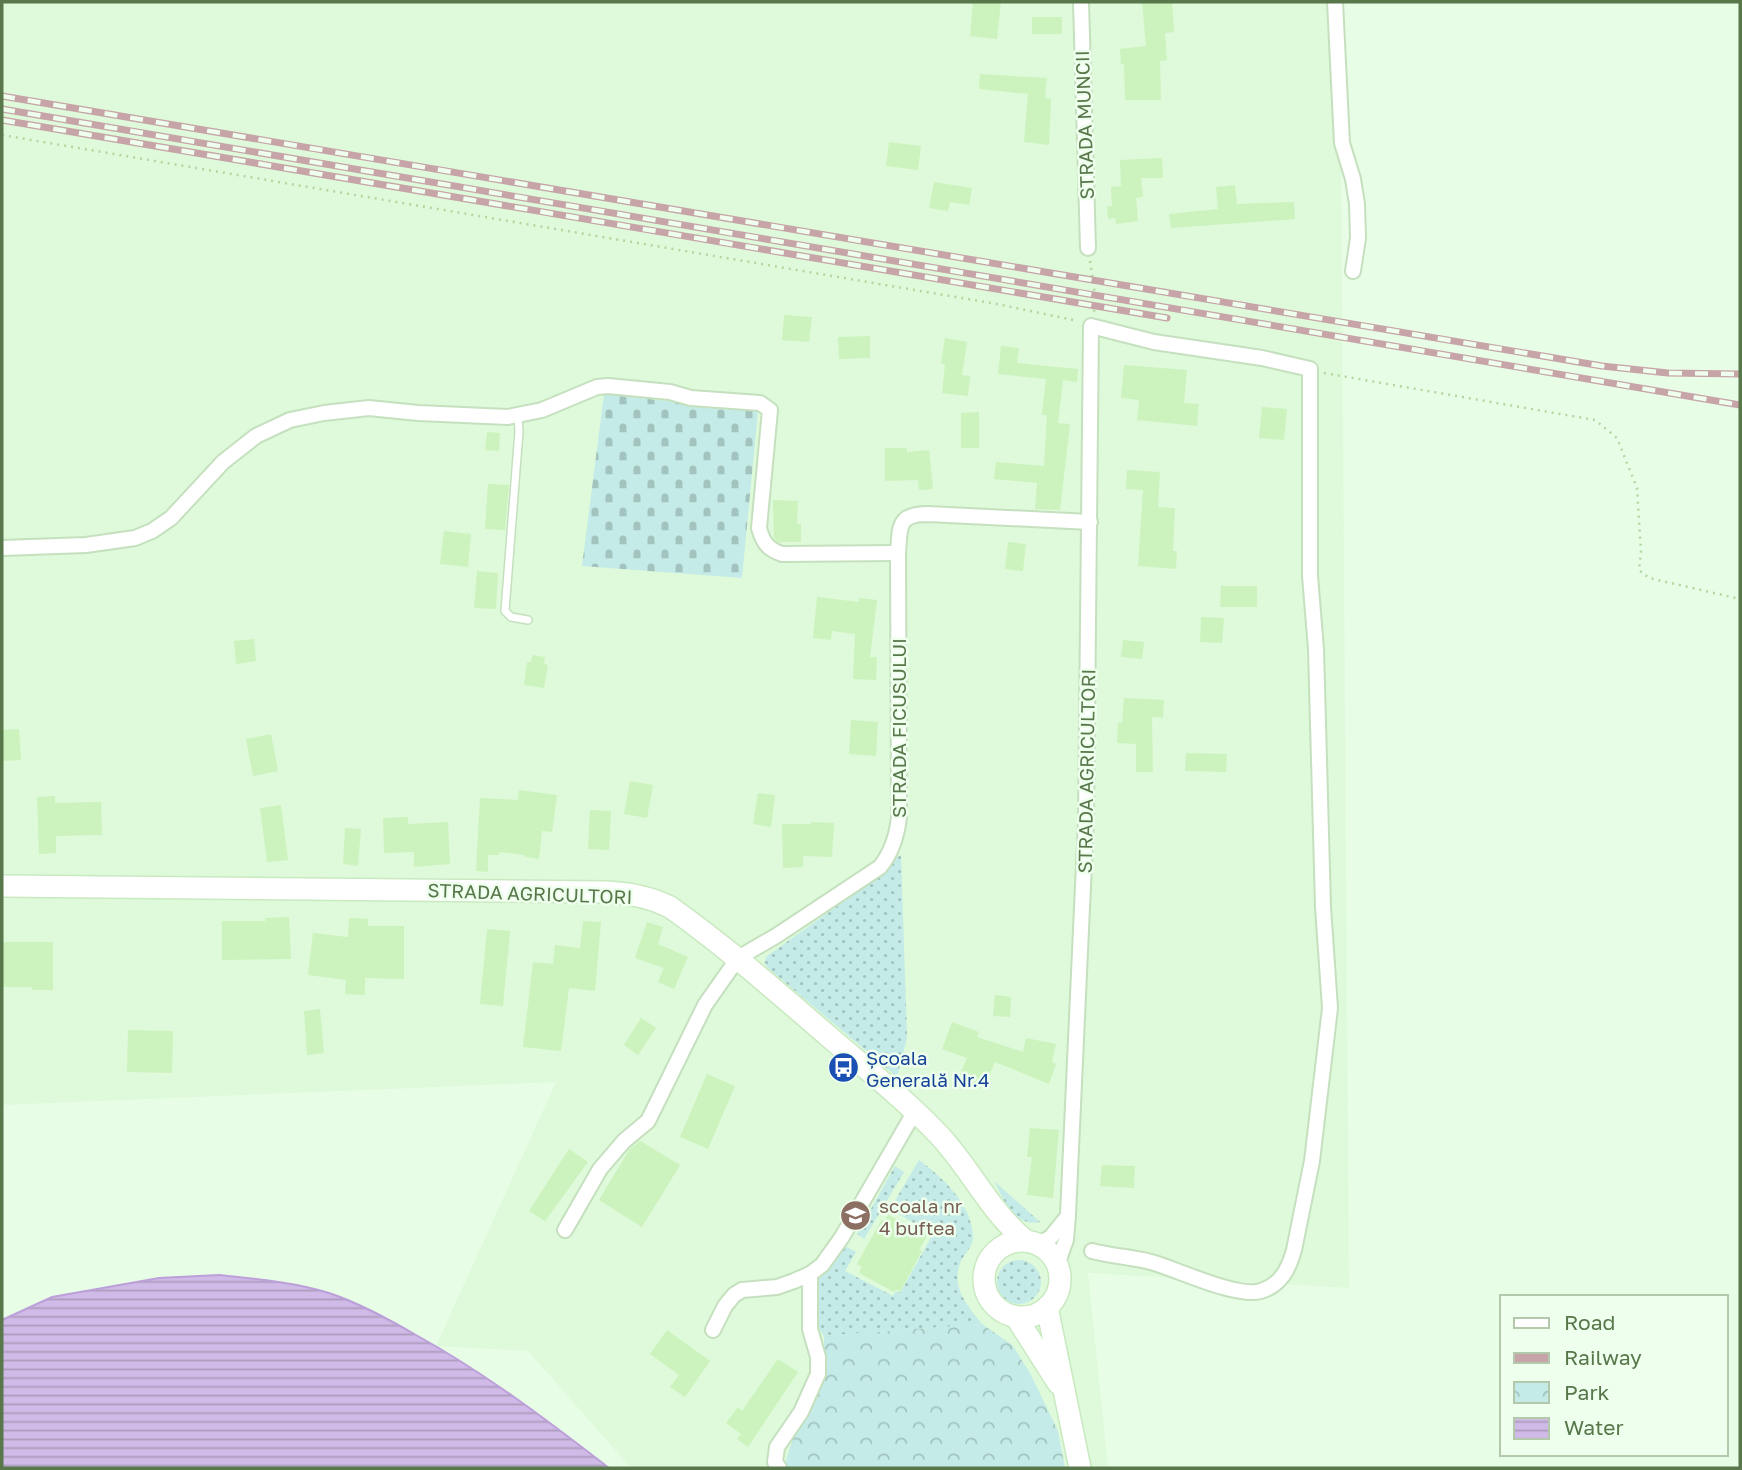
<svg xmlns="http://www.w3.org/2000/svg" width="1742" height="1470" font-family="'Golos Text',sans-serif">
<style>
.residential{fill:#defada}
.grass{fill:url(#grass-dots)}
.cemetery{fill:url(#cemetery-stones)}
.park{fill:url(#park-crowns)}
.water{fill:url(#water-rules);stroke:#bca0d9;stroke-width:2}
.building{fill:#ccf3bd}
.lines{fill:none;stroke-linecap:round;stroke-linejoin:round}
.lane-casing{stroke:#c5e0be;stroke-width:10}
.street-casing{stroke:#c5e0be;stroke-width:18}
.secondary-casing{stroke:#c9e9c1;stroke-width:24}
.path{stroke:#b0d8a0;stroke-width:2.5;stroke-dasharray:2 5;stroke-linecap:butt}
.lane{stroke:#fff;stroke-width:7}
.street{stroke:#fff;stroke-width:14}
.secondary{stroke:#fff;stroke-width:21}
.rail-casing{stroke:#c7a4a8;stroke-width:7}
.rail{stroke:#eeffed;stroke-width:4.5;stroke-dasharray:13;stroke-linecap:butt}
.labels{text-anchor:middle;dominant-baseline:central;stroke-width:5;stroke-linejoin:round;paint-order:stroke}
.street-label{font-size:19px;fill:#58774a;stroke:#eeffed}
.transit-label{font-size:19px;fill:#164399;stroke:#eeffed;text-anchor:start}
.education-label{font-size:19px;fill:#785e54;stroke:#eeffed;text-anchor:start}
</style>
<defs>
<pattern id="grass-dots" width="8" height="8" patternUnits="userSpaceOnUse" patternTransform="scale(1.75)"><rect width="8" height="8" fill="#c4ebe8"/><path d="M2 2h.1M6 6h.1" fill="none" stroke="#a2c3be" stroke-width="1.8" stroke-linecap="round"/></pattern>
<pattern id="cemetery-stones" width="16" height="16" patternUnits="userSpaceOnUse" patternTransform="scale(1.75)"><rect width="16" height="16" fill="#c4ebe8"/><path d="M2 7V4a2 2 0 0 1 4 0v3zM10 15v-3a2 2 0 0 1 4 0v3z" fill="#a2c3be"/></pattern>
<pattern id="park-crowns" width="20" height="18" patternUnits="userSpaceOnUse" patternTransform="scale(1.75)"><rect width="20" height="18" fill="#c4ebe8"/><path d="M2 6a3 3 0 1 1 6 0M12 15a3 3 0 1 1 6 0" fill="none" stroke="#a2c3be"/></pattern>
<pattern id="water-rules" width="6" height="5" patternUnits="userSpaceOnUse" patternTransform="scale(1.75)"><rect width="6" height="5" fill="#d0bae7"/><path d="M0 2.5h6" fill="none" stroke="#ac9cbd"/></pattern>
</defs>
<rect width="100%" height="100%" fill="#e8fde6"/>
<!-- residential -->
<path class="residential" d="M2,2H1340L1349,1288L1088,1273L1108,1468H631L528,1351L436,1346L556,1082L2,1105Z"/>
<!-- grass -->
<g class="grass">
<path d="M901,855L907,1038L897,1077L768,968L764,962L767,956L867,885L894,859Z"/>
<path d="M919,1160C943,1178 972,1204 973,1237C973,1247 965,1253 961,1261C950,1287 967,1305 982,1324L824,1336C812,1323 816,1297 816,1281L845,1246L856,1252L845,1271L893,1296L896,1291L900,1293L933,1234L890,1209Z"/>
<path d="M895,1166L904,1172L864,1239L857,1234Z"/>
<path d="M994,1181L1040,1222C1014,1227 1004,1200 994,1181Z"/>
<circle cx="1019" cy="1282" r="22"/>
</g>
<!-- cemetery -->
<path class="cemetery" d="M604,394L758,411L742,578L582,566Z"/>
<!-- park -->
<path class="park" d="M982,1324L1012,1345L1030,1373L1058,1431L1065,1468H787L785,1465L790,1447L824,1367V1336Z"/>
<!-- water -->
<path class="water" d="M219,1275C256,1279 293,1282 329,1293C359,1303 388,1319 416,1335C485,1373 547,1420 609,1468H2V1320L52,1297L159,1278Z"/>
<!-- building -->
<g class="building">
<path d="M973,2H1001L997,39L970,36Z"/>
<path d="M1142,2H1172L1174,32L1165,33L1167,60L1160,61L1161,100H1125L1124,64H1121L1120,49L1146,46Z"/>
<rect x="1032" y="17" width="30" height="17"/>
<path d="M980,74L1047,78L1045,98L1051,99L1049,145L1024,142L1028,94L979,89Z"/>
<path d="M889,142L921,146L918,170L886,166Z"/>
<path d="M1162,158L1163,178H1141L1143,197L1136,198L1138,221L1116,224L1115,218L1108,219L1107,206H1112L1111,187L1121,186L1120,160Z"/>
<path d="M934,182L972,188L969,205L950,202L948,211L929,208Z"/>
<path d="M1235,185L1237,204L1294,202L1295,219L1171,228L1169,214L1218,209L1216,187Z"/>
<path d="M784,315L812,317L809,342L782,340Z"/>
<path d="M870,336V358L839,359L838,337Z"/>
<path d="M945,338L967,342L962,375L970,376L968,396L942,393L945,364L941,363Z"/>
<path d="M1001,346L1019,348L1017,363L1078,369L1077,382L1063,380L1058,423L1070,424L1060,510L1035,509L1037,483L994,479L996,462L1044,466L1047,415H1042L1046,379L998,374Z"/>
<path d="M1124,365L1187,370L1184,403L1199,404L1197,426L1137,420L1139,400L1121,398Z"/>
<path d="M1262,407L1287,409L1284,440L1259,438Z"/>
<path d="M979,412V448H961V413Z"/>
<path d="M487,432L500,433L499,451L485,450Z"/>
<path d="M885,448H907V452L929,450L933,489L919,490L918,480L885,481Z"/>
<path d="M1127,470L1160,472L1158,507L1175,508L1173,551H1177L1176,569L1138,566L1143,490L1126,489Z"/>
<path d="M488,484L509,485L505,530L485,529Z"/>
<path d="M773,500L798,501L797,524H801V542H778L774,538Z"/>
<path d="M444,531L471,534L468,567L440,564Z"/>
<path d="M1008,542L1026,544L1023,571L1005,569Z"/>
<path d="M477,571L498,573L496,609L474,608Z"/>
<path d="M1221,586H1257V607H1220Z"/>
<path d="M817,597L859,602V598L877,600L870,657H877L876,680L853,679L855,634L832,631L831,640L813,638Z"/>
<path d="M1201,617L1224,618L1222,643L1200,642Z"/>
<path d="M254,639L256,661L236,664L234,641Z"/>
<path d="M1123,640L1144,642L1142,659L1121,657Z"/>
<path d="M532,655L545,657L544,664L548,665L544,688L524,685L527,662H531Z"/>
<path d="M1124,698L1164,700L1163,718L1152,717L1153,772H1136V744L1117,743L1118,723H1122Z"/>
<path d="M851,720L878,722L876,756L849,754Z"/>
<path d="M19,729L21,760L2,761V730Z"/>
<path d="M271,734L278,771L253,776L246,739Z"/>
<path d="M1186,753L1227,754L1226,772L1185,771Z"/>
<path d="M630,781L653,785L647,818L624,814Z"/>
<path d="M519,790L557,795L552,832L542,831L539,859L525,857V855L499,852V855H488V872L476,871L480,798L518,800Z"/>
<path d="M758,793L775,795L771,827L753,824Z"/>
<path d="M55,796V803L101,802L102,835L56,836V853L39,854L37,797Z"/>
<path d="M281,805L288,860L267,862L260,808Z"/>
<path d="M590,810L611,811L609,850L588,849Z"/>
<path d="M408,817V824L448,822L450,864L414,867V852L384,853L383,818Z"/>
<path d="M811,822L834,823L832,857L803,856V867L783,868L782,824H811Z"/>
<path d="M345,828L361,829L358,866L343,864Z"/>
<path d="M289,917L291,959L222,960V921H266L265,918Z"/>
<path d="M349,918L368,919V926H404V979L365,978V995L345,994L346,980L308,975L313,933L348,937Z"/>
<path d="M583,921L601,922L595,991L569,988L561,1051L523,1047L533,962L553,964L555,945L580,948Z"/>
<path d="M647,922L663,927L658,944L688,957L674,989L658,982L664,968L635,958Z"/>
<path d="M487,929L510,931L503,1006L480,1004Z"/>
<path d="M2,942H53V990H32V987H2Z"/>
<path d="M995,995L1011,997L1010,1017L993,1016Z"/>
<path d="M320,1009L324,1053L307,1055L304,1011Z"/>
<path d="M641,1018L656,1028L638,1055L624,1045Z"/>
<path d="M952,1022L979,1032L977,1037L1023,1052L1026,1038L1056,1044L1052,1062L1056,1064L1049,1084L995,1062L984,1088L959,1077L967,1058L942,1049Z"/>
<path d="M128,1030L173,1031L172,1073L127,1072Z"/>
<path d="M707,1074L735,1086L708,1149L680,1137Z"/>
<path d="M1030,1128L1059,1130L1053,1198L1027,1195L1032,1157H1027Z"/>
<path d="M640,1141L680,1165L642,1227L599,1200L629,1150Z"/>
<path d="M569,1149L588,1162L545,1221L529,1211Z"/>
<path d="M1102,1165L1135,1166L1134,1188L1100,1186Z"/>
<path d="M888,1215L928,1234L919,1250L922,1251L900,1292L896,1289L894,1292L859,1273L862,1267L857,1264L882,1219L884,1221Z"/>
<path d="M667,1330L710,1361L685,1397L670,1387L679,1375L650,1354Z"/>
<path d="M778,1359L798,1372L748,1447L737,1439L741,1434L726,1423L738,1407L742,1411Z"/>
</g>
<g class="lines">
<defs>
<path id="lane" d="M518,415L519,431L505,611L511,617L528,620"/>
<g id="street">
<path d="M1081,2L1088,248"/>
<path d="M1335,2L1342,143L1353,179L1357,204L1358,238L1353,271"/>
<path d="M2,548L86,545L135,538L152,531L171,518L223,462L256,436L290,420L324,413L369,408L418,413L508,417L542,410L597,387L608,386L670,392L691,398L760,403L770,410L759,528C763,543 768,549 782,554L898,553"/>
<path d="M565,1230L600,1169L624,1141L648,1121L705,1005L738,958L776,936L880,867C892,852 897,836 899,817L898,553C900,527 897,514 928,514L1090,522"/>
<path d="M1038,1245L1051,1237L1068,1216"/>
<path d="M1057,1265L1066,1240L1068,1215L1086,820L1091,326L1154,342L1262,358L1310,369V576L1316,649L1323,907L1330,1008L1312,1161L1294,1250C1289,1268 1281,1285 1261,1291C1236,1298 1179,1270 1151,1262C1132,1257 1111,1256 1092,1251"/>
<path d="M713,1330L725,1306L734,1295L742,1290L777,1287L794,1281L810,1274L822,1265L842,1237L915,1111"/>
<path d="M779,1468L775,1462L777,1447L801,1412L818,1374V1357L810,1329V1274"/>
</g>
<g id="secondary">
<path d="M2,886L607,892C629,893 650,897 670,907C725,946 776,991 827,1035C865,1068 905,1099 939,1135C971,1169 990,1212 1026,1241"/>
<circle cx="1022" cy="1279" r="38"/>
<path d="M1047,1307L1080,1468"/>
<path d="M1016,1317L1058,1383"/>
</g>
</defs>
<!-- lane casing -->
<use href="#lane" class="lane-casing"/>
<!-- street casing -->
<use href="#street" class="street-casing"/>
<!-- secondary casing -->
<use href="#secondary" class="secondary-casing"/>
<!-- path -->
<g class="path">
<path d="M2,135L997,304L1078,321"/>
<path d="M1090,261L1095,295L1094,313"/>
<path d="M1324,373L1595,420L1617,438L1637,488L1641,552L1639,570L1649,578L1740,599"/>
</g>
<!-- lane -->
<use href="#lane" class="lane"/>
<!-- street -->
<use href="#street" class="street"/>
<!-- secondary -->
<use href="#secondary" class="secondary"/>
<defs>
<g id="rail">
<path d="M2,96L1602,366L1668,373L1740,374"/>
<path d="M2,109L1740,405"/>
<path d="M2,120L1167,318"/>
</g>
</defs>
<!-- rail casing -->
<use href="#rail" class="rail-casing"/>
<!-- rail -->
<use href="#rail" class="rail"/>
</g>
<!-- icons -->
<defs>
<symbol id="bus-disc" viewBox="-11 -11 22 22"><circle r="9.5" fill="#1a4fb4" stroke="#eeffed"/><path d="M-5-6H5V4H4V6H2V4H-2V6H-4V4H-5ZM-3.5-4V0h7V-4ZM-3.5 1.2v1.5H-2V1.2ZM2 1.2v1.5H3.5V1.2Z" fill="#fff"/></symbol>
<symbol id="school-disc" viewBox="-11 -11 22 22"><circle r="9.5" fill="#8d6e63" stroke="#eeffed"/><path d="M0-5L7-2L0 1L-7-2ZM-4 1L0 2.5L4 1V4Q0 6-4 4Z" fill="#fff"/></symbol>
</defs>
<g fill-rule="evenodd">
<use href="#bus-disc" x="826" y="1050" width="35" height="35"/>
<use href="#school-disc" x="838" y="1198" width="35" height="35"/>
</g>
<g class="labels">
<!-- street labels -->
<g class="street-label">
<text transform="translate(1084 125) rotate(-92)">STRADA MUNCII</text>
<text transform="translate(898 728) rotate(-90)">STRADA FICUSULUI</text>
<text transform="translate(1086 771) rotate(-89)">STRADA AGRICULTORI</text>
<text transform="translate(530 893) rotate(2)">STRADA AGRICULTORI</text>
</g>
<!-- transit labels -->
<g class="transit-label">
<text x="866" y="1057">Școala<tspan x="866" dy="22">Generală Nr.4</tspan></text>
</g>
<!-- education labels -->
<g class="education-label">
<text x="879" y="1205">scoala nr<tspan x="879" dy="22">4 buftea</tspan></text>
</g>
</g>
<!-- border -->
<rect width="1742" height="1470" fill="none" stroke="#58774a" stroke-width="7"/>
<!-- legend -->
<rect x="1500" y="1295" width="228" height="161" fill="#eeffed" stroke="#b2c9ac" stroke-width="2"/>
<rect x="1514" y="1318" width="35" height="10" fill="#ffffff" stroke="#b2c9ac" stroke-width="2"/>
<text x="1564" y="1330" font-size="21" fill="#58774a">Road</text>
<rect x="1514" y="1353" width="35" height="10" fill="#c7a4a8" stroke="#b2c9ac" stroke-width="2"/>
<text x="1564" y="1365" font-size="21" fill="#58774a">Railway</text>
<rect x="1514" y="1382" width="35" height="21" fill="url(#park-crowns)" stroke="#b2c9ac" stroke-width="2"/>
<text x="1564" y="1400" font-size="21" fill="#58774a">Park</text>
<rect x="1514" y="1418" width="35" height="21" fill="url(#water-rules)" stroke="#b2c9ac" stroke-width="2"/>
<text x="1564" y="1435" font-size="21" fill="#58774a">Water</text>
</svg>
